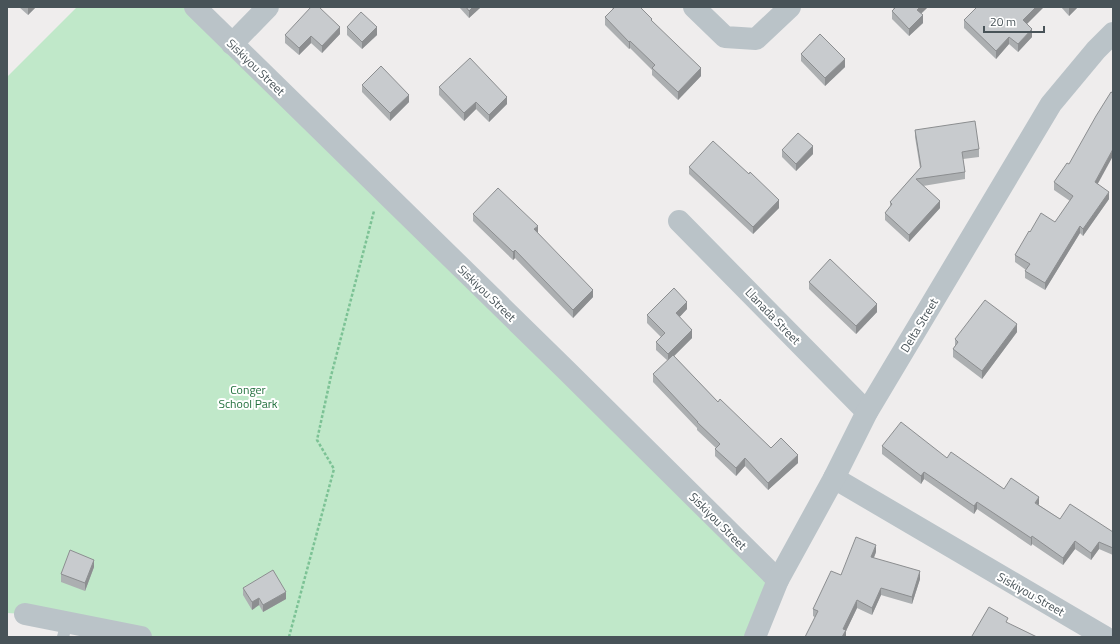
<svg xmlns="http://www.w3.org/2000/svg" width="1120" height="644" font-family="'Titillium Web',sans-serif">
<style>
.green{fill:#c0e8c9}
.lines{fill:none;stroke-linecap:round;stroke-linejoin:round}
.path{stroke:#7cc295;stroke-width:2.5;stroke-dasharray:3 2;stroke-linecap:butt}
.lane{stroke:#bac3c8;stroke-width:12}
.street{stroke:#bac3c8;stroke-width:22}
.wall{fill:#acafb1}
.shaded-wall{fill:#8c8e90}
.building{fill:#c8cbce;stroke:#8c8e90}
.labels{text-anchor:middle;dominant-baseline:central;stroke-width:4;stroke-linejoin:round;paint-order:stroke}
.street-label{font-size:12px;fill:#485358;stroke:#fff}
.park-label{font-size:12px;fill:#22703d;stroke:#fff}
</style>
<rect width="100%" height="100%" fill="#efeded"/>
<!-- green -->
<path class="green" d="M77,7H196L778,580L755,637H112L25,614L7,613V77Z"/>
<g class="lines">
<!-- path -->
<path class="path" d="M289,637L334,469L317,440L331,376L374,211"/>
<!-- lane -->
<path class="lane" d="M63,637L67,622"/>
<!-- street -->
<g class="street">
<path d="M195,7L567,371L778,580"/>
<path d="M694,7L725,37L756,39L790,7"/>
<path d="M232,44L268,7"/>
<path d="M679,221L867,412"/>
<path d="M834,478L1105,637"/>
<path d="M25,614L141,637"/>
<path d="M755,637L778,580L834,478L867,412L1051,104L1096,50L1113,33"/>
</g>
</g>
<!-- wall -->
<g class="wall">
<path d="M19,7H36L28,15Z"/>
<path d="M459,7H481L469,18Z"/>
<path d="M611,7H640L652,21L701,76L678,100L652,75V70L630,48L629,49L605,25V17L613,9Z"/>
<path d="M892,7H928L921,14L923,23L909,36L892,19V11L894,9Z"/>
<path d="M1061,7H1078L1069,16Z"/>
<path d="M964,20L1027,24L1032,37L1018,52L1009,44L996,59L964,28Z"/>
<path d="M347,27L377,35L362,49L347,35Z"/>
<path d="M340,34L322,53L311,43L299,55L285,43V35Z"/>
<path d="M801,54L845,67L825,86L801,61Z"/>
<path d="M362,85L409,102L390,121L362,92Z"/>
<path d="M439,87L507,104L489,122L476,109L464,121L439,95Z"/>
<path d="M915,130L979,149V157L963,159L965,172V179L923,186L940,208L909,242L885,220V213L890,207V202L920,168L915,137Z"/>
<path d="M782,150L813,154L796,171L782,157Z"/>
<path d="M689,167L779,208L753,234L689,174Z"/>
<path d="M1054,182L1098,184L1109,199L1083,236L1080,233L1045,290L1025,278V271L1026,270L1015,262V255L1030,232L1055,222L1070,201L1054,190Z"/>
<path d="M473,214L538,233L593,297L573,318L515,258L513,260L473,221Z"/>
<path d="M809,282L877,312L856,334L809,289Z"/>
<path d="M687,309L679,317L692,338L674,356L718,402L771,448L798,463L768,490L745,466L736,476L715,456V449L716,448L697,430V428L653,382V374L668,361L656,350V342L661,337L647,323V315Z"/>
<path d="M1017,332L982,379L953,357V349L955,346V339Z"/>
<path d="M882,446L947,458L1004,489L1039,505L1060,519L1113,532V555L1099,549L1091,560L1075,549L1063,565L1032,544L1031,546L977,509L974,514L924,479L921,484L882,454Z"/>
<path d="M876,552L874,558L920,579L912,604L881,595L872,615L857,608L846,631V637L813,616V609L841,575Z"/>
<path d="M94,567L85,591L61,582V574Z"/>
<path d="M243,588L286,599L263,612L259,605L252,610L243,595Z"/>
</g>
<!-- shaded-wall -->
<g class="shaded-wall">
<path d="M29,7H36L28,15V8Z"/>
<path d="M473,7H481L469,18V11Z"/>
<path d="M920,7H928L917,17V10Z"/>
<path d="M1036,7H1044L1023,28V20Z"/>
<path d="M1070,7H1078L1069,16V8Z"/>
<path d="M923,15V23L909,36V29Z"/>
<path d="M340,27V34L322,53V46Z"/>
<path d="M377,27V35L362,49V42Z"/>
<path d="M1032,29V37L1018,52V44Z"/>
<path d="M311,36V43L299,55V48Z"/>
<path d="M1009,37V44L996,59V51Z"/>
<path d="M630,41V48L629,49V42Z"/>
<path d="M845,59V67L825,86V78Z"/>
<path d="M701,68V76L678,100V92Z"/>
<path d="M409,95V102L390,121V113Z"/>
<path d="M507,97V104L489,122V115Z"/>
<path d="M476,102V109L464,121V113Z"/>
<path d="M813,146V154L796,171V164Z"/>
<path d="M1113,149V156L1095,189V182Z"/>
<path d="M1109,192V199L1083,236V229Z"/>
<path d="M779,200V208L753,234V227Z"/>
<path d="M940,201V208L909,242V235Z"/>
<path d="M538,226V233L534,229Z"/>
<path d="M1080,226V233L1045,290V283Z"/>
<path d="M515,250V258L513,260V252Z"/>
<path d="M593,290V297L573,318V310Z"/>
<path d="M687,302V309L676,321V313Z"/>
<path d="M877,304V312L856,334V326Z"/>
<path d="M1017,324V332L982,379V371Z"/>
<path d="M692,330V338L668,362V354Z"/>
<path d="M798,455V463L768,490V483Z"/>
<path d="M745,458V466L736,476V468Z"/>
<path d="M924,472V479L921,484V476Z"/>
<path d="M1039,497V505L1035,503Z"/>
<path d="M977,502V509L974,514V506Z"/>
<path d="M1032,536V544L1031,546V538Z"/>
<path d="M1075,541V549L1063,565V558Z"/>
<path d="M1099,542V549L1091,560V553Z"/>
<path d="M876,545V552L871,564V557Z"/>
<path d="M94,560V567L85,591V583Z"/>
<path d="M920,571V579L912,604V597Z"/>
<path d="M881,588V595L872,615V608Z"/>
<path d="M286,592V599L263,612V605Z"/>
<path d="M259,598V605L252,610V602Z"/>
<path d="M857,600V608L846,631V637H842L843,629Z"/>
</g>
<!-- building -->
<g class="building">
<path d="M311,7H319L340,27L322,46L311,36L299,48L285,35Z"/>
<path d="M466,7H473L469,11Z"/>
<path d="M615,7H640L652,19L651,20L701,68L678,92L652,68L655,65L630,41L629,42L605,17Z"/>
<path d="M896,7H920L917,10L923,15L909,29L892,11Z"/>
<path d="M977,7H1036L1023,20L1032,29L1018,44L1009,37L996,51L964,20Z"/>
<path d="M361,12L377,27L362,42L347,27Z"/>
<path d="M820,34L845,59L825,78L801,54Z"/>
<path d="M470,58L507,97L489,115L476,102L464,113L439,87Z"/>
<path d="M381,66L409,95L390,113L362,85Z"/>
<path d="M1111,92L1113,93V149L1095,182L1109,192L1083,229L1080,226L1045,283L1025,271L1030,264L1015,255L1029,231L1030,232L1041,213L1055,222L1073,196L1054,182L1067,163L1069,164L1096,116Z"/>
<path d="M975,121L979,149L962,152L965,172L916,179L940,201L909,235L885,213L892,204L890,202L921,167L915,130Z"/>
<path d="M798,133L813,146L796,164L782,150Z"/>
<path d="M713,141L749,174L750,172L779,200L753,227L689,167Z"/>
<path d="M498,188L538,226L534,229L593,290L573,310L515,250L513,252L473,214Z"/>
<path d="M830,259L877,304L856,326L809,282Z"/>
<path d="M674,288L687,302L676,313L692,330L668,354L656,342L665,333L647,315Z"/>
<path d="M985,300L1017,324L982,371L953,349L958,342L955,339Z"/>
<path d="M673,355L718,402L720,399L771,448L781,438L798,455L768,483L745,458L736,468L715,449L720,444L697,422H698L653,374Z"/>
<path d="M901,422L947,458L951,452L1004,489L1011,478L1039,497L1035,503L1060,519L1070,504L1113,532V548L1099,542L1091,553L1075,541L1063,558L1032,536L1031,538L977,502L974,506L924,472L921,476L882,446Z"/>
<path d="M856,537L876,545L871,557L920,571L912,597L881,588L872,608L857,600L843,629L846,630L842,637H805L818,611L813,609L831,571L841,575Z"/>
<path d="M70,550L94,560L85,583L61,574Z"/>
<path d="M273,570L286,592L263,605L259,598L252,602L243,588Z"/>
<path d="M989,607L1008,618L1006,622L1037,637H973L972,636Z"/>
</g>
<g class="labels">
<!-- street labels -->
<g class="street-label">
<text transform="translate(256 67) rotate(44)">Siskiyou Street</text>
<text transform="translate(487 293) rotate(44)">Siskiyou Street</text>
<text transform="translate(773 316) rotate(46)">Llanada Street</text>
<text transform="translate(919 325) rotate(-59)">Delta Street</text>
<text transform="translate(718 521) rotate(45)">Siskiyou Street</text>
<text transform="translate(1031 594) rotate(30)">Siskiyou Street</text>
</g>
<!-- park labels -->
<g class="park-label">
<text x="248" y="389">Conger<tspan x="248" dy="14">School Park</tspan></text>
</g>
</g>
<!-- border -->
<rect width="1120" height="644" fill="none" stroke="#485358" stroke-width="16"/>
<!-- scale -->
<path d="M984 26v6h60v-6" fill="none" stroke="#485358" stroke-width="2"/>
<text x="990" y="26" font-size="12" fill="#485358" stroke="#ffffff" stroke-width="3" paint-order="stroke">20 m</text>
</svg>
